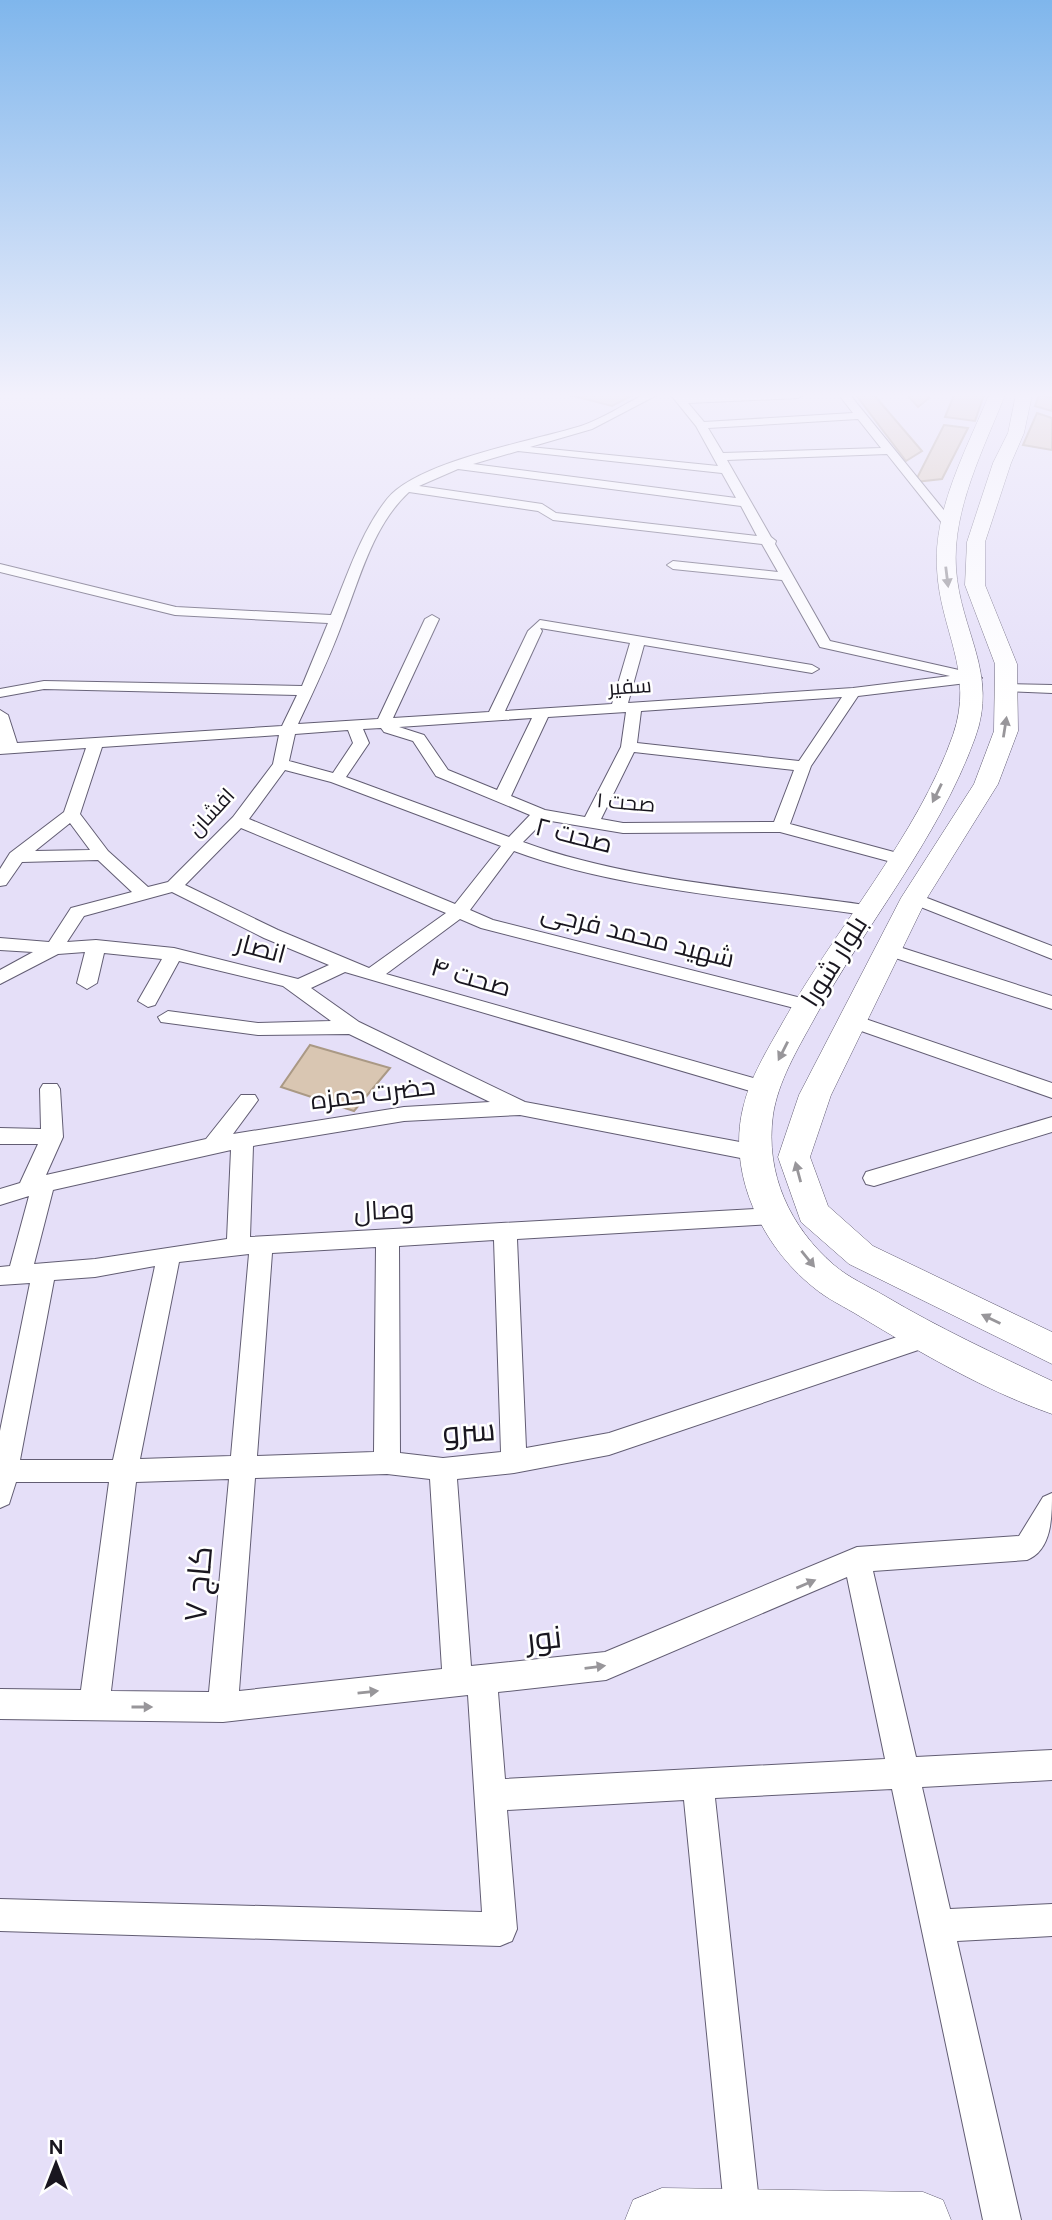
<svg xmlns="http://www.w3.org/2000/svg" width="1052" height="2220" font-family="Figtree,Cairo,sans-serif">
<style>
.building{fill:#d9c6b2;stroke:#aa9985;stroke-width:2}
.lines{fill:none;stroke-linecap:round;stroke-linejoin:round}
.street-casing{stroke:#625d73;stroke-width:2}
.secondary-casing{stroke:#625d73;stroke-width:1}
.street{fill:#fff;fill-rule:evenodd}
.secondary{fill:#fff;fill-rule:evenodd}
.oneway{fill:#98969a}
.labels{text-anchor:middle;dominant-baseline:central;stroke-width:5;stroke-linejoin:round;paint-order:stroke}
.far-street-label{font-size:21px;fill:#19161f;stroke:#fff}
.street-label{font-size:26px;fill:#19161f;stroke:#fff}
.near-street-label{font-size:32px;fill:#19161f;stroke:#fff}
</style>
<rect width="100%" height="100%" fill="#e5dff8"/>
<!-- building -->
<g class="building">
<path d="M570,395H633L612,406Z"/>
<path d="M856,395H874L922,451L906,461Z"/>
<path d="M907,395H927L929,398L918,407Z"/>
<path d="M954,395H984L975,421L945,417Z"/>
<path d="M1039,395L1052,398V411L1035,406Z"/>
<path d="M1037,413L1052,418V450L1023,445Z"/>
<path d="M944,425L968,428L942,479L915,482Z"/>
<path d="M310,1045L390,1068L354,1111L281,1087Z"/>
</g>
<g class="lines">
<defs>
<g id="street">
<path d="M643,395H657L592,429L530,447L718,466L696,426L671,395H803L798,398L688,403L704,422L853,413L839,395H850L956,525L946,528L887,454L727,460L771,537L776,541L775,544L830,641L959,670L982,678L975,682L858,696L811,766L790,824L905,855L908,859L899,864L780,832L623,833L545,820L523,842C625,880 756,889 865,905L874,910L865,915C753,899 619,890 514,851L470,910L493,920L813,1001L816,1005L806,1011L481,928L460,919L386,974L771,1083L774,1088L771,1093H757L345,972L311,988L359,1022L525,1102L756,1145L764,1148L767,1153L764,1158L756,1161L520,1115L404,1121L253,1146L250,1237L773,1208L781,1210L784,1216L781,1222L773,1224L517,1239L526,1448L609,1433L924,1328L933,1331L936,1338L933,1345L609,1455L514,1473L457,1479L471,1666L605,1652L857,1547L1019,1536L1043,1497L1052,1493C1052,1517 1052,1550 1027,1560L873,1571L916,1757L1052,1750V1780L922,1787L950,1909L1052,1904V1936L957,1941L1021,2220H983L892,1789L715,1798L761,2220H727L725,2217L684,1800L507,1810L517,1929L512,1941L500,1946L0,1931V1899L482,1912L468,1695L223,1722L0,1719V1689L81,1690L109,1482H16L9,1504L0,1508V1431L30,1283L0,1285V1267L10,1266L29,1196L0,1205V1189L20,1183L38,1144H0V1128L41,1129L40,1089L43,1084H57L60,1089L63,1137L46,1175L206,1139L241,1095H255L258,1100L233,1134L404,1107L490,1102L349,1034L258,1035L161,1022L158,1017L168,1011L258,1023L331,1021L283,986L179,961L155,1005L148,1007L138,1001L162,959L104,953L97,983L87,989L77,983L85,952L58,954L0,984V970L33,952L0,950V938L49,942L71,908L132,892L98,860L22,862L6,885L0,886V869L10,853L64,812L86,748L0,754V710L8,715L17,743L282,726L297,695L44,689L0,697V689L44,681L302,686L328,623L175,615L0,572V564L176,607L331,615C347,576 361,532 387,499C418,461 533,441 581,426C602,419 623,405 643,395ZM858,419L881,448L723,453L708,428ZM518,451L722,473L736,498L473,464ZM458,469L741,506L757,536L556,513L542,504L419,486ZM409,492L538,511L553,520L762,544L778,572L673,561L667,565L673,569L782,580L820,647L950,676L853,688L628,703L644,645L812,673L819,669L812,665L540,620L528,631L489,712L393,718L439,619L432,615L425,619L378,719L298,724C314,690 330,657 343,621C360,578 373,525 409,492ZM540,628L630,643L612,704L505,711L542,631ZM842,697L799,761L637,743L641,711ZM626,712L621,747L585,817L545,810L511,796L548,717ZM532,718L497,790L448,770L424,735L399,727ZM381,728L384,732L413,741L436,776L530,815L509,837L346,777L369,743L363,729ZM348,730L353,743L333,773L289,761L295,734ZM279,735L273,764L233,817L168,882L148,887L108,851L80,814L102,747ZM634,752L794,770L774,822L623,823L601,819ZM285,770L331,782L501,846L455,904L249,819ZM70,823L90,850L35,851ZM241,828L446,913L369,968L278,930L185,885ZM172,892L264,938L329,965L298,979L174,948L96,940L67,942L84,916ZM231,1150L227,1239L95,1259L34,1264L53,1190ZM494,1240L501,1452L443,1458L400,1453L399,1246ZM376,1247L374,1452L257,1456L272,1253ZM249,1254L231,1456L140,1459L179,1262ZM155,1266L113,1460H20L54,1280L95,1277ZM387,1474L430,1479L442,1669L239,1691L255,1478ZM229,1479L209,1692L111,1691L136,1482ZM847,1577L885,1759L505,1779L498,1692L606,1680Z"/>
<path d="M1009,684L1052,685V693L1004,691L1002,688Z"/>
<path d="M914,893L1052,946V959L908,902L905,898L908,894Z"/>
<path d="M890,944L1052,996V1009L883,954L881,950L883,946Z"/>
<path d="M854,1015L1052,1083V1098L847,1026L844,1021L847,1016Z"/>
<path d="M1052,1117V1132L874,1186L866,1184L863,1178L866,1172Z"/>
</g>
<g id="secondary">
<path d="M989,395H1005C984,448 952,510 956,568C960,631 999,673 975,738C938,840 864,926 813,1021C797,1050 778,1082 773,1115C765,1174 790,1227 834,1265C849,1278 868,1286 885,1296C939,1328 995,1354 1052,1381V1414C986,1391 921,1353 861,1317C845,1307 827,1299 813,1287C762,1246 727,1174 743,1108C750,1077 768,1049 783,1022C835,929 918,835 953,735C975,671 940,631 937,569C933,510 967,448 989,395Z"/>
<path d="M1016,395H1032L1024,433L1011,463L985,542V585L1017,664L1018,731L998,784L927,898L831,1095L810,1157L828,1206L873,1246L1052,1332V1364L849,1264L801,1222L778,1157L799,1095L901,898L974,784L994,731L995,664L965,585L967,542L993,463L1008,433Z"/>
<path d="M662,2188L923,2192L943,2200L951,2220H625L633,2200Z"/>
</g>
</defs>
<!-- street casing -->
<use href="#street" class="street-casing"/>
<!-- secondary casing -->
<use href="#secondary" class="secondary-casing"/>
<!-- street -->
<use href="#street" class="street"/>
<!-- secondary -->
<use href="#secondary" class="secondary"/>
</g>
<!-- one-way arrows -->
<defs><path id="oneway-solid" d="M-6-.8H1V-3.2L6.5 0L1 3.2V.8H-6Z" transform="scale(1.75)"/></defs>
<g class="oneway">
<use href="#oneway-solid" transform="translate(947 577) rotate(83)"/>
<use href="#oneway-solid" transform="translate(1005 727) rotate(-81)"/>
<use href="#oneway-solid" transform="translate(937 793) rotate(116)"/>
<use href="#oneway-solid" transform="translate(783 1051) rotate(117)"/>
<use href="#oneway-solid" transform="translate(798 1172) rotate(-105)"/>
<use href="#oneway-solid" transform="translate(808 1259) rotate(51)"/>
<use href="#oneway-solid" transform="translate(991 1319) rotate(-154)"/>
<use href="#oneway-solid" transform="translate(806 1584) rotate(-23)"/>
<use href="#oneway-solid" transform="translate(595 1667) rotate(-7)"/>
<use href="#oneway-solid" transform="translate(368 1692) rotate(-6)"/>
<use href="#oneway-solid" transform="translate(142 1707)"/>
</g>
<!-- sky -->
<linearGradient id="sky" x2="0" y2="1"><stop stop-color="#7fb6ec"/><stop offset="0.56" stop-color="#f3f1fc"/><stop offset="1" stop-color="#f3f1fc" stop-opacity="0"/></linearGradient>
<rect width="1052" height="706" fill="url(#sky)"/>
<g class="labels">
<!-- far-street labels -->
<g class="far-street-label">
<text transform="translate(630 686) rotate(-4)">سفیر</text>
<text transform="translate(626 802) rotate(5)">صحت ۱</text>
<text transform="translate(211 812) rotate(-47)">افشان</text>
</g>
<!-- street labels -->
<g class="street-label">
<text transform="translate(574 835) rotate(14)">صحت ۲</text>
<text transform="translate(638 935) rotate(14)">شهید محمد فرجی</text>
<text transform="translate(261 948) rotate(15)">انصار</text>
<text transform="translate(834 961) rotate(-58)">بلوار شورا</text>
<text transform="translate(471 977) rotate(16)">صحت ۴</text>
<text transform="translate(373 1093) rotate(-7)">حضرت حمزه</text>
<text transform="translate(384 1210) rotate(-3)">وصال</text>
</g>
<!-- near-street labels -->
<g class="near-street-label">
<text transform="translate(469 1431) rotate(-4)">سرو</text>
<text transform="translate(198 1584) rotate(-85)">کاج ۷</text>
<text transform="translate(544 1638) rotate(-6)">نور</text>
</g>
</g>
<!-- north arrow -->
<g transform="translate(56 2164)" stroke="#ffffff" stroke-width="5" paint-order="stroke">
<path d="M0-5L12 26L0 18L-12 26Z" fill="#19161f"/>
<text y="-10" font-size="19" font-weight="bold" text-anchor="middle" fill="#19161f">N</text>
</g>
</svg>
